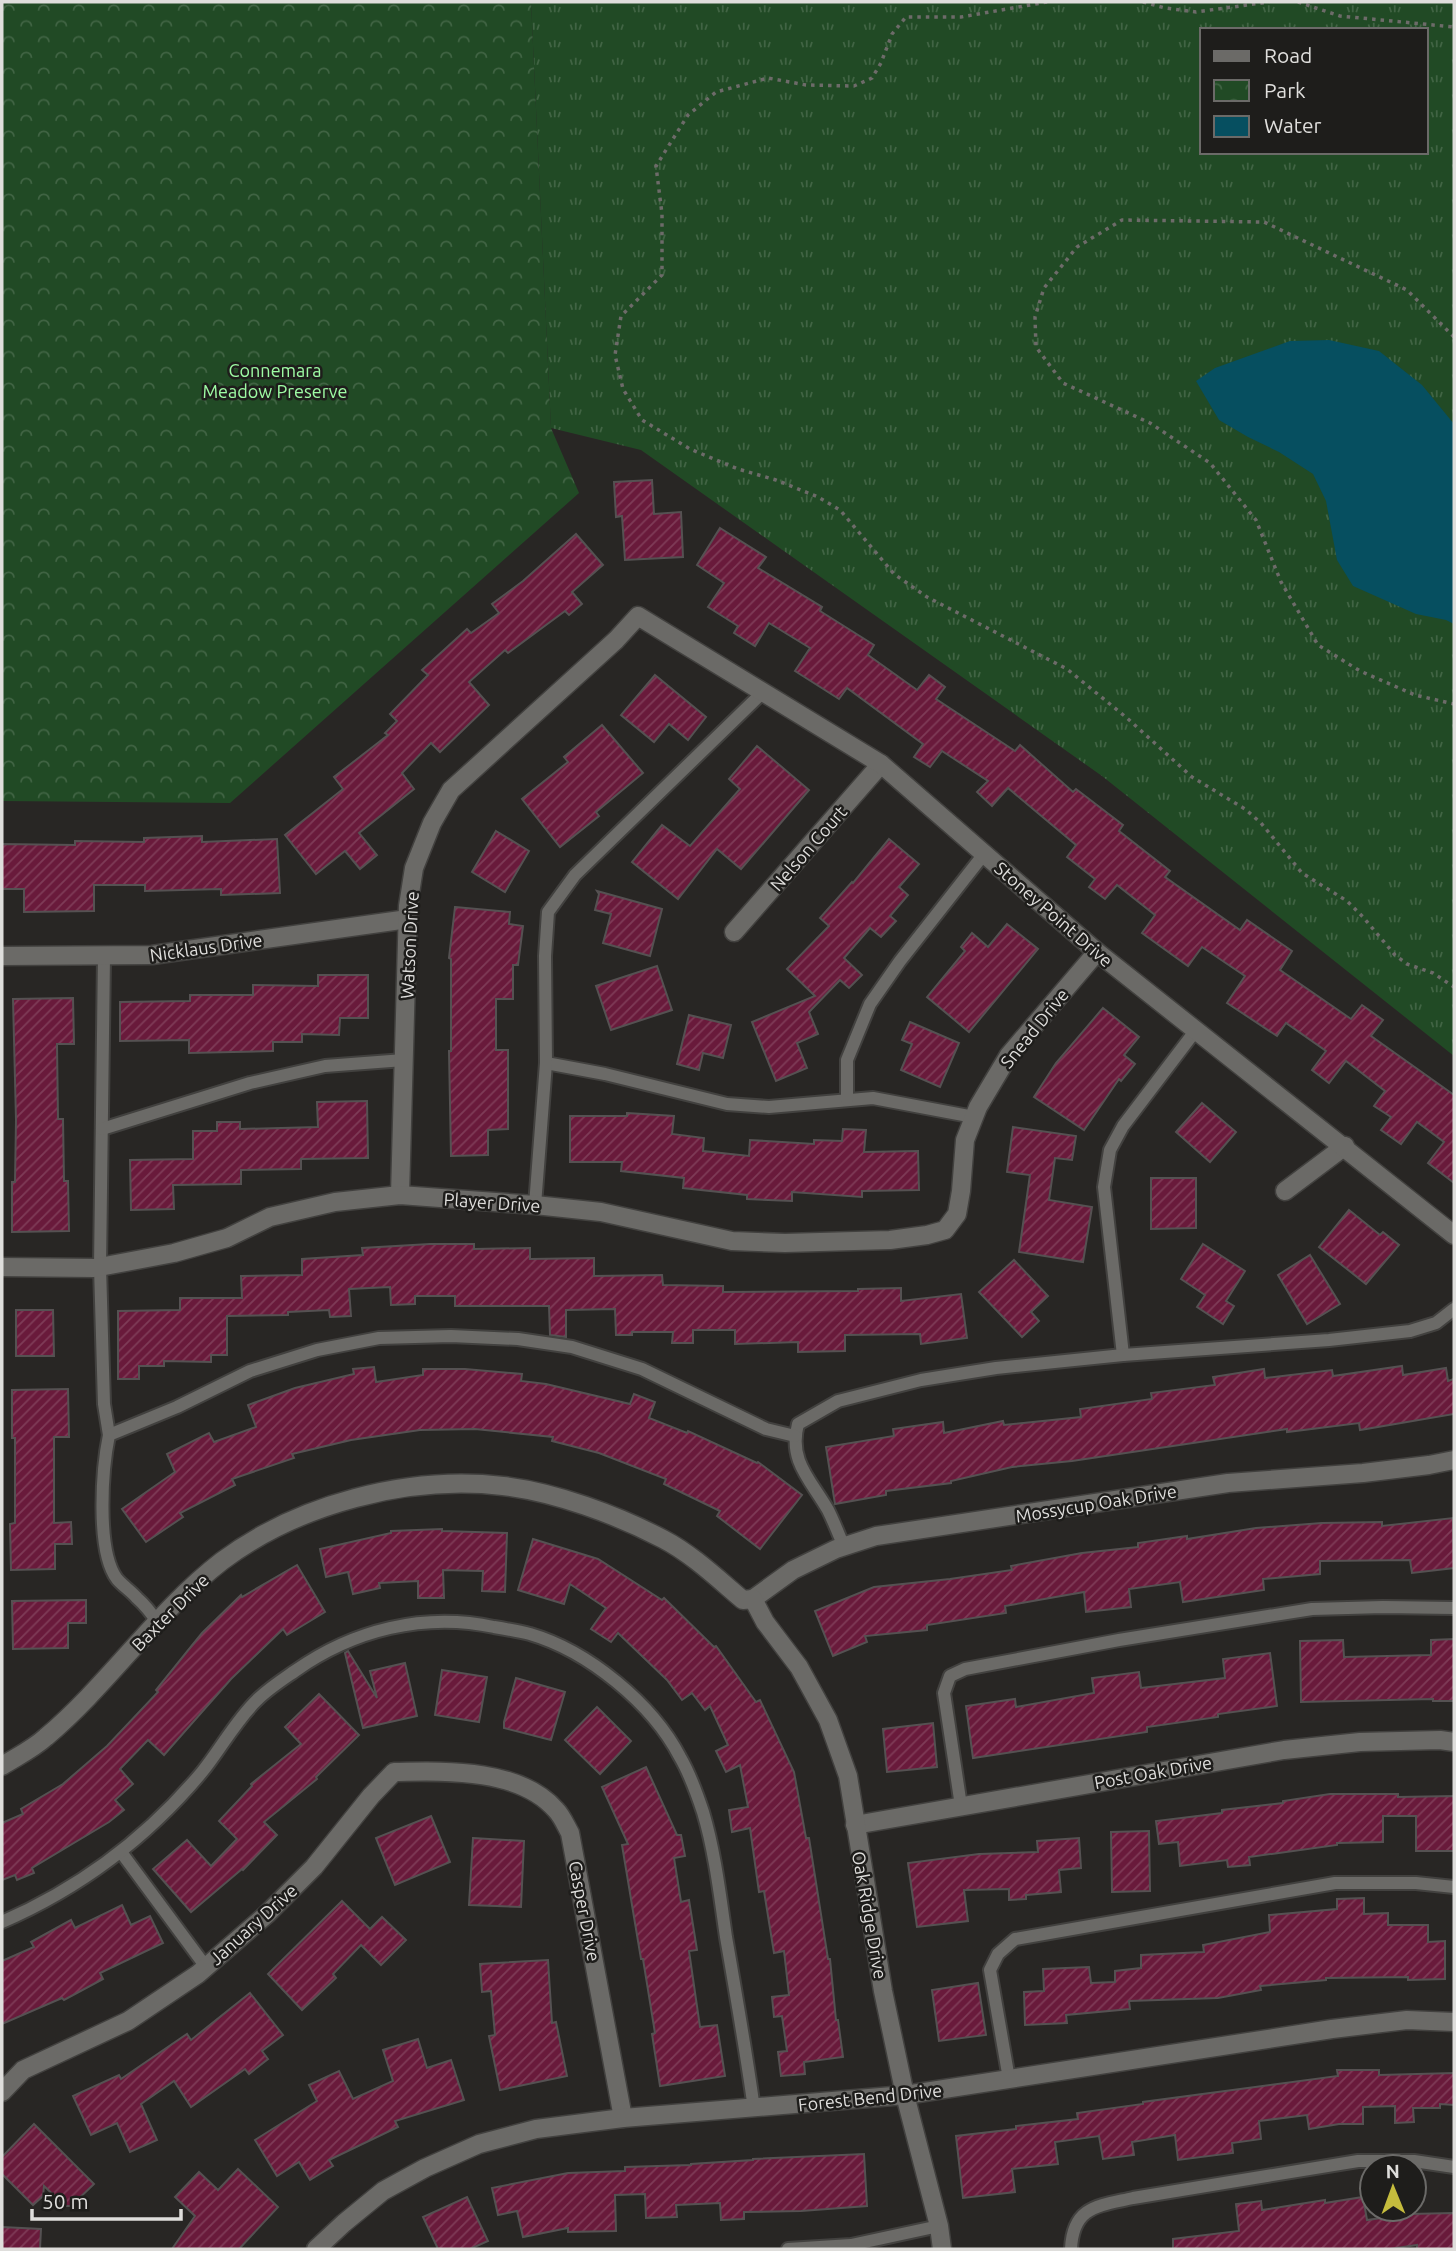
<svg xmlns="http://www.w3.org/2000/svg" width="1456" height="2251" font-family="Ubuntu,sans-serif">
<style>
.grass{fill:url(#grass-tufts);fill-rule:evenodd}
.park{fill:url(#park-crowns)}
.water{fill:#064f60}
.building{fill:url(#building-hatch);stroke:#555152;stroke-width:2}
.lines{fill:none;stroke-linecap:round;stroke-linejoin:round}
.lane-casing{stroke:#42413f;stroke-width:16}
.street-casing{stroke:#42413f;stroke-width:21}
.secondary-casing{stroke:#42413f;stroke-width:21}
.path{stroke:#6d6b69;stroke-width:3.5;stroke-dasharray:3.5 5;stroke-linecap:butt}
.lane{stroke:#6b6a67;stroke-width:12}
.street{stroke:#6b6a67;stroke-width:18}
.secondary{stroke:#6b6a67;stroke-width:18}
.labels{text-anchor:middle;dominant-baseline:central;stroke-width:5;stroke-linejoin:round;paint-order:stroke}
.park-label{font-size:18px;fill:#9efba4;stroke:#1e1d1b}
.street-label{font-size:18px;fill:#dfdedc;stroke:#1e1d1b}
</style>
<defs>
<pattern id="grass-tufts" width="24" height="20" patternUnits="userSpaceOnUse" patternTransform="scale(1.75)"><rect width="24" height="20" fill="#214a25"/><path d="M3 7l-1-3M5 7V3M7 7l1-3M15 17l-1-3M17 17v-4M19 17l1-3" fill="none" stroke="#416444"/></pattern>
<pattern id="park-crowns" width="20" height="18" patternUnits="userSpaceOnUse" patternTransform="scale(1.75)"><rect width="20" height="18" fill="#214a25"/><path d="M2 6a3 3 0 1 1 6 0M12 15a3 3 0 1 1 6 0" fill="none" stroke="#416444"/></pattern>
<pattern id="building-hatch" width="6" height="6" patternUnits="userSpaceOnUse" patternTransform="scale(1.75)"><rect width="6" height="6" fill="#691a3b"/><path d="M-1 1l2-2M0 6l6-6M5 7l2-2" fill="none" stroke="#7e3b57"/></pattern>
</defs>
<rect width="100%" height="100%" fill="#282624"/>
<!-- grass -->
<path class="grass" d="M531,2H1454V1056L1102,776L641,450L551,428ZM1202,30H1426V152H1202Z"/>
<!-- park -->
<path class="park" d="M2,2H531L551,428L579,493L230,803L2,801Z"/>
<!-- water -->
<path class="water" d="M1329,340L1379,351L1422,385L1454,424V624L1446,620L1416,614L1353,586L1337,560L1326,501L1313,474L1279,452L1248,437L1219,420L1196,381L1215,368L1290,341Z"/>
<!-- building -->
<g class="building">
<path d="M652,480L654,514L681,512L683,557L625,560L622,516L616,517L614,482Z"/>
<path d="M720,528L766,557L758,568L822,607L820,611L874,645L868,655L917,690L929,675L945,687L936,699L1015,751L1020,745L1073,792L1076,789L1123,825L1119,831L1170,871L1165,877L1240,930L1247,920L1292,951L1280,970L1351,1019L1362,1005L1383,1020L1371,1036L1454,1095V1183L1428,1163L1444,1142L1417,1122L1401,1144L1381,1130L1391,1117L1374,1106L1385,1091L1346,1061L1329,1083L1312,1070L1326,1051L1286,1023L1277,1036L1227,1003L1245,976L1202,947L1188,966L1142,933L1155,915L1117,885L1105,899L1089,887L1095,879L1067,857L1076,845L1008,788L992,806L977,792L988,781L942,751L930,767L914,757L923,744L847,688L839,699L795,671L810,648L769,623L755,646L734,633L738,626L708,607L724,583L697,565Z"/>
<path d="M576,534L603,565L572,592L582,604L569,615L565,611L508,653L505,650L469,682L489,705L440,752L431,743L402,773L414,789L359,833L377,855L360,869L345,851L316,874L285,835L343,789L334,777L388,735L385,733L397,721L390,714L428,675L422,670L467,629L471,633L499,613L492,604L523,581Z"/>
<path d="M655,675L706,717L688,740L669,724L654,742L621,715Z"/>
<path d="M602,725L643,773L596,812L599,816L560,847L522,799L568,762L564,757Z"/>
<path d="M757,746L809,790L741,869L717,849L678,899L632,862L662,825L690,846L740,789L729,779Z"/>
<path d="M496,831L529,851L505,892L472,872Z"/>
<path d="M202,836V842L277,839L280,893L221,895V889L145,891V885H94V911L24,912V889H2V844L75,845V841L144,842V838Z"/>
<path d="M889,839L919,864L899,887L908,895L890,916L896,921L881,937L870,928L844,958L862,975L849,988L840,980L809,1012L818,1034L797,1043L807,1068L776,1081L752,1022L815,996L787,969L829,926L820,918L852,882L853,883Z"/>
<path d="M597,891L662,909L650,956L603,943L611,914L595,910L599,894Z"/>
<path d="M455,907L510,912L509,924L523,926L518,965H513V999H496V1050H508V1129L488,1130V1155L451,1156L449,1051H451V959L449,958Z"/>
<path d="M1007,924L1038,949L969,1032L927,997L965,951L961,947L972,933L988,947Z"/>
<path d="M657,966L672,1010L611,1030L596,986Z"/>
<path d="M318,975H368V1018H340L339,1035L302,1034V1042H273V1051L189,1053V1040L120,1041V1002L190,1001V995H253V985L318,986Z"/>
<path d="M73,998L74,1044H57L58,1119H63L64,1181H68L69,1231L12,1232V1182H15L16,1120L13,999Z"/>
<path d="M1103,1008L1139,1037L1124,1055L1135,1064L1121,1081L1119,1079L1084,1130L1034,1097L1056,1063Z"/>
<path d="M689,1015L731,1025L723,1058L703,1053L699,1070L677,1064Z"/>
<path d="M910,1022L959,1043L940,1087L901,1070L912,1044L902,1040Z"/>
<path d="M367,1101L368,1158L301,1159V1169L241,1170V1184L173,1185L174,1209L131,1210L130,1160L193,1159V1131H217V1122H240V1129L318,1127L317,1102Z"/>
<path d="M1202,1103L1236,1132L1210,1162L1176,1132Z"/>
<path d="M627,1113L674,1116L672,1134L704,1138L703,1151L749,1156L750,1140L814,1144V1140L842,1141L843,1129L866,1130L864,1152L918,1151L919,1190L862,1191V1197L792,1192V1201L747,1199V1195L683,1188L684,1178L621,1171L622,1162H570V1116H627Z"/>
<path d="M1013,1127L1076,1136L1072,1160L1055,1158L1049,1200L1092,1207L1083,1262L1019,1252L1030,1175L1007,1172Z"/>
<path d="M1151,1178H1196V1228L1151,1229Z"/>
<path d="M1349,1210L1380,1235L1383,1232L1399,1245L1366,1284L1319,1247Z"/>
<path d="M430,1244H474V1249L530,1248V1259L594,1258V1276L662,1275L663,1285L723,1286V1292L858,1291V1289L901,1288V1301L961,1294L967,1338L921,1344L920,1334L845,1335V1351L798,1352V1342L735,1344V1330H693V1343H672L673,1332H632V1335H616L615,1309L566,1310V1337L550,1335L549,1306H455V1296H415V1304L391,1305L390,1287L349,1289L351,1316L330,1317L329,1310L288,1312V1315L227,1316V1355H211V1362L164,1361V1366H139V1379H118V1311L180,1310V1298H242L241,1276L302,1275V1259L363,1255L362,1248Z"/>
<path d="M1203,1244L1245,1271L1226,1301L1234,1306L1223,1324L1197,1307L1205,1295L1181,1279Z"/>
<path d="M1310,1255L1340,1304L1307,1324L1278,1275Z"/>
<path d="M1014,1260L1048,1296L1031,1312L1039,1321L1022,1337L979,1292Z"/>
<path d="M16,1310H53L54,1356H16Z"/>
<path d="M1402,1366L1403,1375L1446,1368L1448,1381L1454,1379V1414L1360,1430L1359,1423L1287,1432V1429L1072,1461L1012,1467L951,1481V1483L886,1491V1495L835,1504L826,1447L894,1436L893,1429L943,1422L944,1433L1003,1421L1004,1425L1081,1417L1080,1409L1152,1399L1151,1393L1215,1385L1213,1377L1264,1369L1265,1378L1332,1370L1333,1376Z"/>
<path d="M374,1367L376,1382L423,1375V1369H465L522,1374L521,1381L546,1384L630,1404L634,1394L655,1402L649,1418L687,1433L688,1431L757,1463L758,1462L802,1495L760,1549L717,1516L720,1511L664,1484L666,1479L599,1453L552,1441L553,1437L475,1429L420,1430L351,1440L292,1454L294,1458L232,1479L235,1485L180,1513L183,1517L146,1542L122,1509L175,1472L167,1454L209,1433L214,1442L256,1427L248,1405L295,1388L354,1374L353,1369Z"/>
<path d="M68,1389L69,1437H54V1523L71,1522L72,1544H55V1569L11,1570L10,1524L15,1523V1438H12V1390Z"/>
<path d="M1453,1518L1454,1568L1412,1573L1410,1560L1320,1561V1574L1263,1579L1264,1590L1183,1602L1180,1582L1129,1589L1131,1607L1086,1612L1084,1592L1005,1606L1006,1613L927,1625V1630L865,1636L867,1642L833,1656L815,1611L874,1587L950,1579L1012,1570L1011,1566L1082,1553L1138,1547V1543L1187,1536V1539L1256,1528L1322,1523L1382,1522V1526Z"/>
<path d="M442,1529V1531L507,1533L505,1592L482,1591L483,1571L443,1570L444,1598H418V1581L379,1583L380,1588L353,1594L348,1572L326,1577L320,1549L391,1533V1531Z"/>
<path d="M533,1539L598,1559L662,1600L664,1598L714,1647L716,1646L756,1702L760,1700L794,1772L806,1838H809L828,1959H830L836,2020H838L843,2057L804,2062L805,2074L781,2076L778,2052L787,2051L782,2016L774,2017L772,1997L789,1995L784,1951L774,1953L764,1891L759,1892L750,1828L732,1832L729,1810L748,1807L740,1765L726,1772L716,1751L728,1745L710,1706L705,1710L692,1693L682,1700L667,1680L618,1633L611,1642L591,1629L606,1608L570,1584L564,1604L518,1590Z"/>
<path d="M297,1565L325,1612L287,1635L283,1629L231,1679L164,1755L148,1740L120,1769L133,1784L115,1800L124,1810L109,1822L32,1868L34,1873L17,1880L15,1875L2,1880V1823L23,1814L21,1809L63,1784L107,1746L158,1692L156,1690L202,1633L241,1595L242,1597Z"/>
<path d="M86,1600V1623H68V1648L13,1649L12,1601Z"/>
<path d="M1454,1639V1701H1433V1699L1301,1702L1300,1641L1343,1640L1344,1657L1431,1655V1640Z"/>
<path d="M348,1651L377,1698L370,1671L405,1663L417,1716L363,1728L345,1653Z"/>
<path d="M1270,1653L1277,1706L1218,1714V1717L1147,1727V1732L973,1758L966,1706L1015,1699L1016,1707L1094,1693L1092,1678L1139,1672L1141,1688L1225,1678L1223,1659Z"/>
<path d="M442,1670L487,1677L479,1722L435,1715Z"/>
<path d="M516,1678L565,1692L551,1740L504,1728V1722Z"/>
<path d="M319,1694L359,1735L316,1777L317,1779L264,1822L277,1835L243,1870L242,1869L191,1912L153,1869L187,1840L211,1866L237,1839L219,1821L252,1786L251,1784L301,1744L285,1727Z"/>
<path d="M597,1707L631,1741L600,1774L565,1740Z"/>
<path d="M933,1723L937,1767L887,1772L883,1729Z"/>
<path d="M646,1767L677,1835H681L685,1856L674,1858L681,1902L689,1900L697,1950L689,1951L700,2027L717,2025L725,2076L660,2086L652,2034L655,2033L643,1959H641L622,1845L628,1844L602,1787Z"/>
<path d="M1330,1794H1398V1797L1454,1796V1851H1416V1816H1383V1842L1337,1843V1845L1249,1857L1250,1865L1228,1867L1227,1860L1180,1866L1178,1842L1159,1844L1156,1821L1222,1813V1810L1283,1803V1801Z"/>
<path d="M431,1816L450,1862L395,1885L376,1838Z"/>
<path d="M1149,1831L1150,1891L1112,1892L1111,1832Z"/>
<path d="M473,1838L524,1841L521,1907L469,1905Z"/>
<path d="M1079,1838L1081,1868L1059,1870L1061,1892L1026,1895V1899L1009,1900V1889L964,1890L968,1921L917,1927L908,1863L979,1854L1038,1852L1037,1841Z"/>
<path d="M1364,1898V1914L1388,1913V1925H1428V1942L1445,1941V1979L1408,1980V1977L1326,1978V1980L1260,1986L1261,1990L1218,1998L1129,2001L1130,2009L1066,2015L1067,2023L1025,2025L1024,1992L1044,1991L1043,1969L1089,1967L1091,1983L1115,1982V1971L1141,1968V1955L1204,1952L1203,1945L1270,1932L1269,1915L1337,1909V1899Z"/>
<path d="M342,1901L370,1929L382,1917L406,1940L381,1965L361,1945L333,1974L336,1978L302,2010L268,1974Z"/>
<path d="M122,1905L131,1925L150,1916L163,1943L100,1973L103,1979L64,2000L62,1998L2,2024V1961L34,1947L31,1942L71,1920L75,1928Z"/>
<path d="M548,1960L552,2023L556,2022L567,2076L500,2090L489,2036L495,2035L491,1991L482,1992L480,1964Z"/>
<path d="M978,1983L986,2035L939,2041L932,1990Z"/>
<path d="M250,1993L283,2035L262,2051L268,2059L249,2074L245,2069L191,2107L174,2081L141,2104L157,2140L130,2152L117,2123L91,2135L73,2096L119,2075L121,2079L187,2034L191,2040Z"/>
<path d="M418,2039L427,2068L451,2060L464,2100L395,2121L398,2127L329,2160L333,2166L310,2180L299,2162L277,2176L255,2140L317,2101L309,2085L339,2071L353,2099L393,2081L383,2050Z"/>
<path d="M1337,2070H1379V2075L1454,2073V2105L1440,2104V2108H1413L1414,2122L1395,2123V2106L1363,2107V2124H1339L1309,2129L1307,2115L1259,2121L1261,2139L1232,2143L1233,2153L1178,2160L1175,2135L1132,2142L1134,2155L1103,2159L1099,2136L1055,2142L1058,2164L1012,2169L1015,2192L963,2198L956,2136L1016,2129V2126L1078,2119L1077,2113L1143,2104V2102L1338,2076Z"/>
<path d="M34,2124L94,2184L71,2206H65L44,2186L43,2196L33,2205L2,2174V2157Z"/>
<path d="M864,2154L867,2206L801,2211L744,2212V2219L721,2220L720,2203L676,2205L677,2217L646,2218L645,2194L615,2195L616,2231L568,2232V2228L523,2237L517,2211L498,2215L492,2188L568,2173L625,2171V2167L691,2165V2164L753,2160V2159Z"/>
<path d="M238,2169L278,2207L239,2249H172L195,2216L175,2197L199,2172L218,2190Z"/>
<path d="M467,2197L488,2241L470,2249H438L423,2217Z"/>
<path d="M1363,2197L1367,2220L1409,2214L1454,2213V2249H1417V2245L1390,2249H1173V2239L1239,2231L1236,2204L1261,2201L1262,2210L1325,2200V2203Z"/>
<path d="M2,2227L41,2229L40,2249H2Z"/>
</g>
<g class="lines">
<defs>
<g id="lane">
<path d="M104,956L100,1267L104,1404L109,1435"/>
<path d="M546,1063L605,1074L727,1104L769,1107L873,1098L974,1117"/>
<path d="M847,1100V1060L870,1004L900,961L984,854"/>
<path d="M102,1129L250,1083L325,1066L404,1060"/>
<path d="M535,1205L546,1063L545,956L548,912L575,875L763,692"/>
<path d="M1123,1355L1104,1187L1110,1150L1123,1126L1196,1030"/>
<path d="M844,1547C839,1535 834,1522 828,1510C811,1480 788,1461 798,1424L838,1401L921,1380L996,1368L1123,1355L1329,1340L1410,1331L1436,1323L1454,1309"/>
<path d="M158,1623C152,1614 145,1605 137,1598C131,1591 123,1586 117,1579C96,1551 102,1469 109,1435L177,1407L250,1371L317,1350L379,1338L451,1336L518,1339L572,1347L642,1369L766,1429L795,1436"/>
<path d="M961,1806L944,1693L950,1676L965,1669L1119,1640L1312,1609L1383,1607L1454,1608"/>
<path d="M121,1852L206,1967"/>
<path d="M2,1922C80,1888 147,1838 202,1772C220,1750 236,1720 257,1700C268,1689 282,1680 295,1671C353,1630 424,1612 494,1627C506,1629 518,1631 530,1634C588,1651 652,1703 680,1757C690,1774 697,1794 703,1812C715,1852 720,1896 726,1937C736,1994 746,2051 754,2109"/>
<path d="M1009,2079L990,1970L998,1954L1015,1939L1335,1883H1416L1454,1887"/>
<path d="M788,2249L851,2245L939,2226"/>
<path d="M1071,2249C1073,2206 1098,2206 1133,2198L1358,2161H1414L1454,2167"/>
</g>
<g id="street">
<path d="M734,932L881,764"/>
<path d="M2,956L152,955L408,919"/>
<path d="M1285,1191L1345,1146"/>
<path d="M400,1195L408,906L414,868L432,823L451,790L616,640L638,616L881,764L1097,952L1454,1235"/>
<path d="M2,1267L94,1268L174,1253L227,1238L270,1217L335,1202L400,1195L535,1205L601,1212L732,1241L785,1243L890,1240L927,1235L945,1230L957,1214L961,1191L965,1140L978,1107L1009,1055L1097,952"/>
<path d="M753,1599L793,1570L836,1549L876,1536L1228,1483L1363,1473L1429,1465L1454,1460"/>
<path d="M855,1825L1284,1750L1360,1742L1440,1740L1454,1742"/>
<path d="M2,2092L23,2070L128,2021L198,1974L267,1914L314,1867L371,1796L394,1772C444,1771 520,1768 556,1810C562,1816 566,1826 570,1833L623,2118"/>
<path d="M316,2249L344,2223L383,2191L425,2168L479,2144L536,2129L623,2118L905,2095L1332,2029L1407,2020L1454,2022"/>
</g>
<path id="secondary" d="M2,1766C16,1757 33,1749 46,1737C109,1684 157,1611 222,1561C298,1504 408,1475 503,1486C555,1492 617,1515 663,1539C692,1554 718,1579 743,1600L753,1599L765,1622L799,1667L828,1720L848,1776L883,1991L905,2095L939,2226L942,2249"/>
</defs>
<!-- lane casing -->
<use href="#lane" class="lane-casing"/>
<!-- street casing -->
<use href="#street" class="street-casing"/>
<!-- secondary casing -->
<use href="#secondary" class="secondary-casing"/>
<!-- path -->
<g class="path">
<path d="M1047,2L961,17H906L892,34L881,63L872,78L854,86L806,85L768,78L716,92L688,115L656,166L662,214V275L621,316L615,355L623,389L642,420L690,449L738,469L776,480L818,497L840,510L894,574L927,597L1067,669L1127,718L1192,777L1245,809L1261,823L1302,873L1347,901L1363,917L1395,955L1407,964L1433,973L1454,987"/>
<path d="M1143,2L1165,8L1196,12L1269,2"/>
<path d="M1298,2L1340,16L1454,27"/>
<path d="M1454,337L1407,290L1264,222L1122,220L1077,247L1044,288L1035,317L1036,347L1063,383L1150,423L1210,463L1256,520L1281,582L1318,645L1360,671L1415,695L1454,704"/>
</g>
<!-- lane -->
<use href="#lane" class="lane"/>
<!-- street -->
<use href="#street" class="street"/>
<!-- secondary -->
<use href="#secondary" class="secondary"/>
</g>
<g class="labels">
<!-- park labels -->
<g class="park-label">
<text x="275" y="370">Connemara<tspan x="275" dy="21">Meadow Preserve</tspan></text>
</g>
<!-- street labels -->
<g class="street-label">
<text transform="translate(808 848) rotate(-49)">Nelson Court</text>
<text transform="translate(1054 914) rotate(41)">Stoney Point Drive</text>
<text transform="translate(409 945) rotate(-87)">Watson Drive</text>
<text transform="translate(206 947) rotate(-8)">Nicklaus Drive</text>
<text transform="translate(1034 1028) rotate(-51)">Snead Drive</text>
<text transform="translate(492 1202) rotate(4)">Player Drive</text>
<text transform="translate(1096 1503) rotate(-9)">Mossycup Oak Drive</text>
<text transform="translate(170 1612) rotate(-45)">Baxter Drive</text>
<text transform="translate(1153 1772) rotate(-10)">Post Oak Drive</text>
<text transform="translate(585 1911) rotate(79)">Casper Drive</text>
<text transform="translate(870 1915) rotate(80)">Oak Ridge Drive</text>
<text transform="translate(253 1924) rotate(-42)">January Drive</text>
<text transform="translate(870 2097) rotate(-6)">Forest Bend Drive</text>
</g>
</g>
<!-- border -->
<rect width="1456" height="2251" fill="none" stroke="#dfdedc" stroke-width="7"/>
<!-- legend -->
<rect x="1200" y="28" width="228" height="126" fill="#1e1d1b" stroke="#6b6a68" stroke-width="2"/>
<rect x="1214" y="51" width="35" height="10" fill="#6b6a67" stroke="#6b6a68" stroke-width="2"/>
<text x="1264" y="63" font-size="21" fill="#dfdedc">Road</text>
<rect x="1214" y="80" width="35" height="21" fill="url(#park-crowns)" stroke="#6b6a68" stroke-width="2"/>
<text x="1264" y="98" font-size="21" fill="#dfdedc">Park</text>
<rect x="1214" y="116" width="35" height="21" fill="#064f60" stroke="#6b6a68" stroke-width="2"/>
<text x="1264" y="133" font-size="21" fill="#dfdedc">Water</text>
<!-- north arrow -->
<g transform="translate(1393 2188) rotate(359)"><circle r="33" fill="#1e1d1b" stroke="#6b6a68" stroke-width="2"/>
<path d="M0-5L12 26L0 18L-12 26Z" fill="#c5bc3d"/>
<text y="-10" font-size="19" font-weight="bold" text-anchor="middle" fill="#dfdedc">N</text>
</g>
<!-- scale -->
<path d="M32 2209v10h149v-10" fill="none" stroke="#dfdedc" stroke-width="3.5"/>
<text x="42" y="2209" font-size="21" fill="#dfdedc" stroke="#1e1d1b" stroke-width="5" paint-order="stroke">50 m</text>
</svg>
